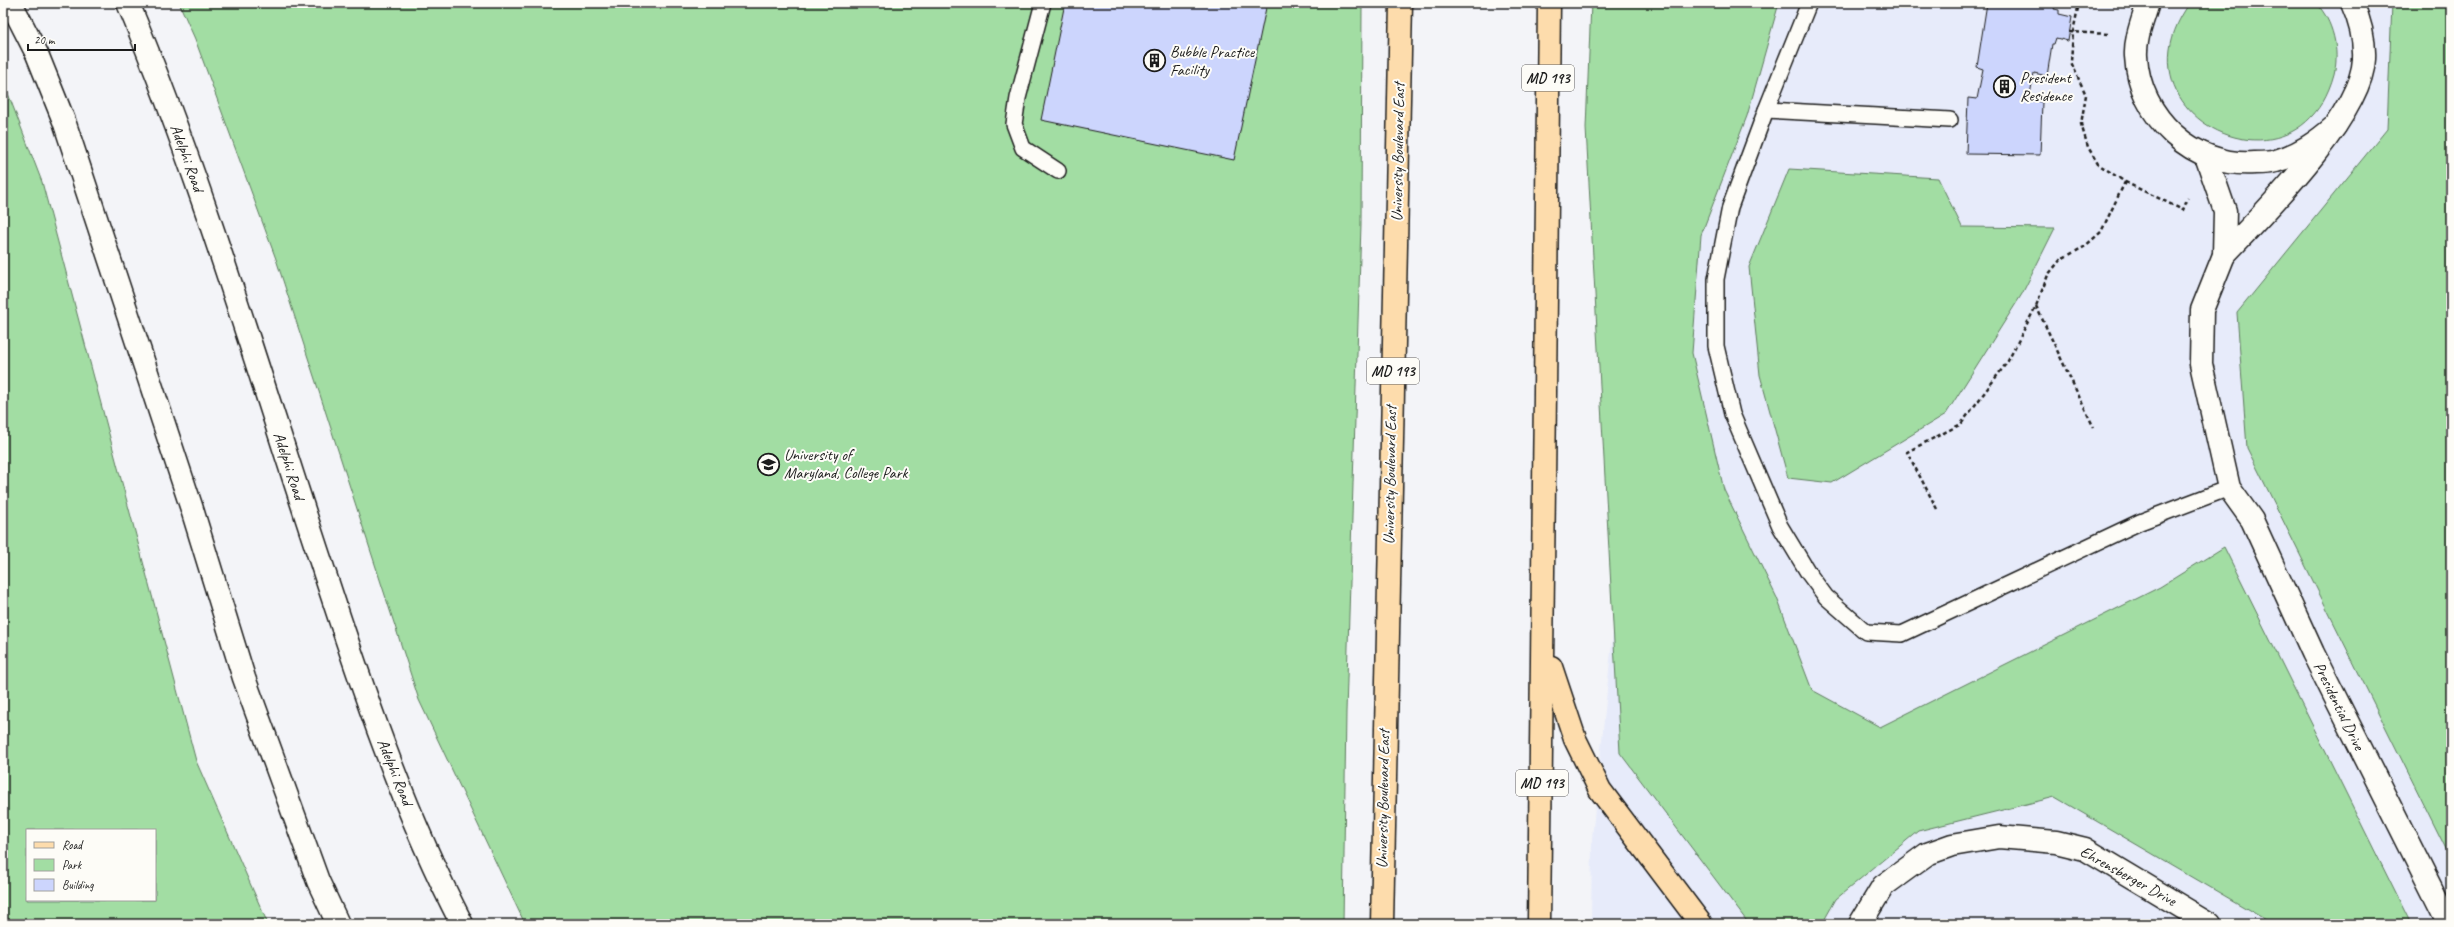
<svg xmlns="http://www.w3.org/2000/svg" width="2454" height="927" font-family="Caveat,sans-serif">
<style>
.built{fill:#e7ebfa}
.green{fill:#a2dda3;stroke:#5f7c60;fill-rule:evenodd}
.building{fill:#ccd5fd;stroke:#1c1c1c}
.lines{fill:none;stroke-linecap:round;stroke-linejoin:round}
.lane-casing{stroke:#1c1c1c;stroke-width:18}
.street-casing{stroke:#1c1c1c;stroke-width:25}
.secondary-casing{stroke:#1c1c1c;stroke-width:25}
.primary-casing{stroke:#1c1c1c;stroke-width:25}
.path{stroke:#1c1c1c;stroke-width:2.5;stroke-dasharray:4 3;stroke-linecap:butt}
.lane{stroke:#fdfcf7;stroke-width:15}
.street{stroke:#fdfcf7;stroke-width:22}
.secondary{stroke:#fdfcf7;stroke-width:22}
.primary{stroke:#fddcac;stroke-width:22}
.labels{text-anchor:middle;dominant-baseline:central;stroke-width:4;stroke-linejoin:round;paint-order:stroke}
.shield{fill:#fdfcf7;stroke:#605f5e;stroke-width:1}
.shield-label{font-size:15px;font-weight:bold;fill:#1c1c1c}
.poi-label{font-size:16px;fill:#1c1c1c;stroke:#fdfcf7;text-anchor:start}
.street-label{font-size:16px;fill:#1c1c1c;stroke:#fdfcf7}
</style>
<rect width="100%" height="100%" fill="#f3f4f8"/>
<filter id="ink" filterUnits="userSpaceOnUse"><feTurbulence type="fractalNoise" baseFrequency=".025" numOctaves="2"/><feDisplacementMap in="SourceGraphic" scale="8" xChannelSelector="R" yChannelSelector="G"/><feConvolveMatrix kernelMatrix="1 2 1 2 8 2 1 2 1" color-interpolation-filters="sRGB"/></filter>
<g filter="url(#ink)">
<!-- built -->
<path class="built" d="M1637,3H2451V924H1591L1592,838L1631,454Z"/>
<!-- green -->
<g class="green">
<path d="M179,3H1362L1361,224L1346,712L1343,924H525L419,700L276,259L195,39Z"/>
<path d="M1591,3H1779L1747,116L1701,235L1692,353L1724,490L1777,598L1812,690L1880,727L2160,587L2224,547L2411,924H2273L2055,797L1918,831L1836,899L1822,924H1749L1620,753L1586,128Z"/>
<path d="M2190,3H2316C2333,20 2340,51 2334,74C2298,207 2107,116 2190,3Z"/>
<path d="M2392,3H2451V859L2247,448L2237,313L2387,129Z"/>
<path d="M4,83L42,182L196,761L268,924H3ZM27,830H155V900H27Z"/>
<path d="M1789,169L1938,178L1962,227L2055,228L2022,294L1946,414L1832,483L1788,478L1760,375L1749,267Z"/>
</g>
<!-- building -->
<g class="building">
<path d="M1065,3H1267L1234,160L1041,120Z"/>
<path d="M1987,3H2056L2054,9L2059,10V14L2072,17L2068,41L2056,38L2054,44H2052L2047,76L2034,73L2029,100L2042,102L2040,155L1966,154L1968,98L1977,99L1983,69L1977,67Z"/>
</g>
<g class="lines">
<defs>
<g id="lane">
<path d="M1043,3L1018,98L1014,124L1023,148L1058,171"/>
<path d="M1809,3L1766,110L1730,207L1716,279V346L1732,414L1780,526L1809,574L1826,597L1866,632L1902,634L2140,522L2229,488"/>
<path d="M1766,110L1950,120"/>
</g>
<g id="street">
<path d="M2148,3C2143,20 2135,38 2136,56C2139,118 2194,168 2255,163C2262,163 2270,163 2276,161C2300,154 2317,142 2335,126"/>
<path d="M2206,156L2225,211L2224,255L2202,310L2201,364L2229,488L2252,520L2313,653L2449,924"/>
<path d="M2224,255C2263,214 2362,115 2364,59C2365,39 2360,21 2352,3"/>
<path d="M1860,924L1883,886L1927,854L1952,845L1999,837L2056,842L2085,849L2210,924"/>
</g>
<g id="secondary">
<path d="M11,3L37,54L64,121L191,506L244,678L318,881L338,924"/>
<path d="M128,3C204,185 259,375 321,562C361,685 402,808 462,924"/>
</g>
<g id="primary">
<path d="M1551,667L1575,739L1600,790L1701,924"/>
<path d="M1382,924L1401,3"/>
<path d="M1539,924C1545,617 1544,310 1549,3"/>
</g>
</defs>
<!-- lane casing -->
<use href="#lane" class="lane-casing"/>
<!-- street casing -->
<use href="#street" class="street-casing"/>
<!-- secondary casing -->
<use href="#secondary" class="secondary-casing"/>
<!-- primary casing -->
<use href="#primary" class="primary-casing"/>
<!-- path -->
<g class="path">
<path d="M2069,32L2109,34"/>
<path d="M2125,182L2183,210L2188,198"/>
<path d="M2036,306L2094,428"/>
<path d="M1937,509L1907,452L1961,424L2008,361L2036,306L2048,275L2061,259L2084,247L2101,232L2125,182L2098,164L2088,147L2081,124L2086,95L2071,62L2073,32L2079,3"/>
</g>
<!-- lane -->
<use href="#lane" class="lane"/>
<!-- street -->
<use href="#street" class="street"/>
<!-- secondary -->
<use href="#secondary" class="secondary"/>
<!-- primary -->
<use href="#primary" class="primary"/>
</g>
</g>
<!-- icons -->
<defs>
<symbol id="building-ring" viewBox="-11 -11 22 22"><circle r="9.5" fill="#fdfcf7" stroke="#1c1c1c" stroke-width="1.5"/><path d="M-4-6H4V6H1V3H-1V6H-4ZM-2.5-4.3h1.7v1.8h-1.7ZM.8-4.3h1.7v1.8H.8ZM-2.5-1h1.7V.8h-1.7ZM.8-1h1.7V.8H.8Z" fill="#1c1c1c"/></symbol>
<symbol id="university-ring" viewBox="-11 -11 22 22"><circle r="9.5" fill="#fdfcf7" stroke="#1c1c1c" stroke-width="1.5"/><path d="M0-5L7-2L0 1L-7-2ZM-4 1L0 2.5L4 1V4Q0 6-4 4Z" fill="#1c1c1c"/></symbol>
</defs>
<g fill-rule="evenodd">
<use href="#building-ring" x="1142" y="48" width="25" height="25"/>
<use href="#building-ring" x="1992" y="74" width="25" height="25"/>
<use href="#university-ring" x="756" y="452" width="25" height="25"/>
</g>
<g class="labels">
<!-- shield labels -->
<g class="shield">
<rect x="1522" y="65" width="52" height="26" rx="3"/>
<rect x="1367" y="358" width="52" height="26" rx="3"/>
<rect x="1516" y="770" width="52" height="26" rx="3"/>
</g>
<g class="shield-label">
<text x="1548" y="78">MD 193</text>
<text x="1393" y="371">MD 193</text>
<text x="1542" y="783">MD 193</text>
</g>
<!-- poi labels -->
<g class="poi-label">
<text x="1170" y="52">Bubble Practice<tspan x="1170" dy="18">Facility</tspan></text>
<text x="2020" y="78">President<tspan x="2020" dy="18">Residence</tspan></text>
<text x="784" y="455">University of<tspan x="784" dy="18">Maryland, College Park</tspan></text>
</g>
<!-- street labels -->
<g class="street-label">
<text transform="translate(1398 152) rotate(-89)">University Boulevard East</text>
<text transform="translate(187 158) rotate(70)">Adelphi Road</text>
<text transform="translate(289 466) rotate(72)">Adelphi Road</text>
<text transform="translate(1390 475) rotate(-89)">University Boulevard East</text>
<text transform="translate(2339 706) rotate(64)">Presidential Drive</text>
<text transform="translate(395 772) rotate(68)">Adelphi Road</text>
<text transform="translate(1383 799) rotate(-89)">University Boulevard East</text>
<text transform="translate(2128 876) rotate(29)">Ehrensberger Drive</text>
</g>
</g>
<!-- margin -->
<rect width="2454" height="927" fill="none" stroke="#fdfcf7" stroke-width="16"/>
<rect x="8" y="8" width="2438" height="911" fill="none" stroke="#1c1c1c" stroke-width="1.5" filter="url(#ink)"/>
<!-- legend -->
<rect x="26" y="829" width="130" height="72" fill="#fdfcf7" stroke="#a3a29f"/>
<rect x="34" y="842" width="20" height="6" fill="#fddcac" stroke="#a3a29f"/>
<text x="62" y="849" font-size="12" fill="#1c1c1c">Road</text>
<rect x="34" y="859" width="20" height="12" fill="#a2dda3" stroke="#a3a29f"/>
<text x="62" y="869" font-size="12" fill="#1c1c1c">Park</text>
<rect x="34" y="879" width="20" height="12" fill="#ccd5fd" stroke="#a3a29f"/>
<text x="62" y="889" font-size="12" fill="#1c1c1c">Building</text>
<!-- scale -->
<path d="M28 44v6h107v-6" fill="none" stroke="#1c1c1c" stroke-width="2"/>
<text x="34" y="44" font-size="12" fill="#1c1c1c" stroke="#fdfcf7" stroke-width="3" paint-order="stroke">20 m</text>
</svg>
